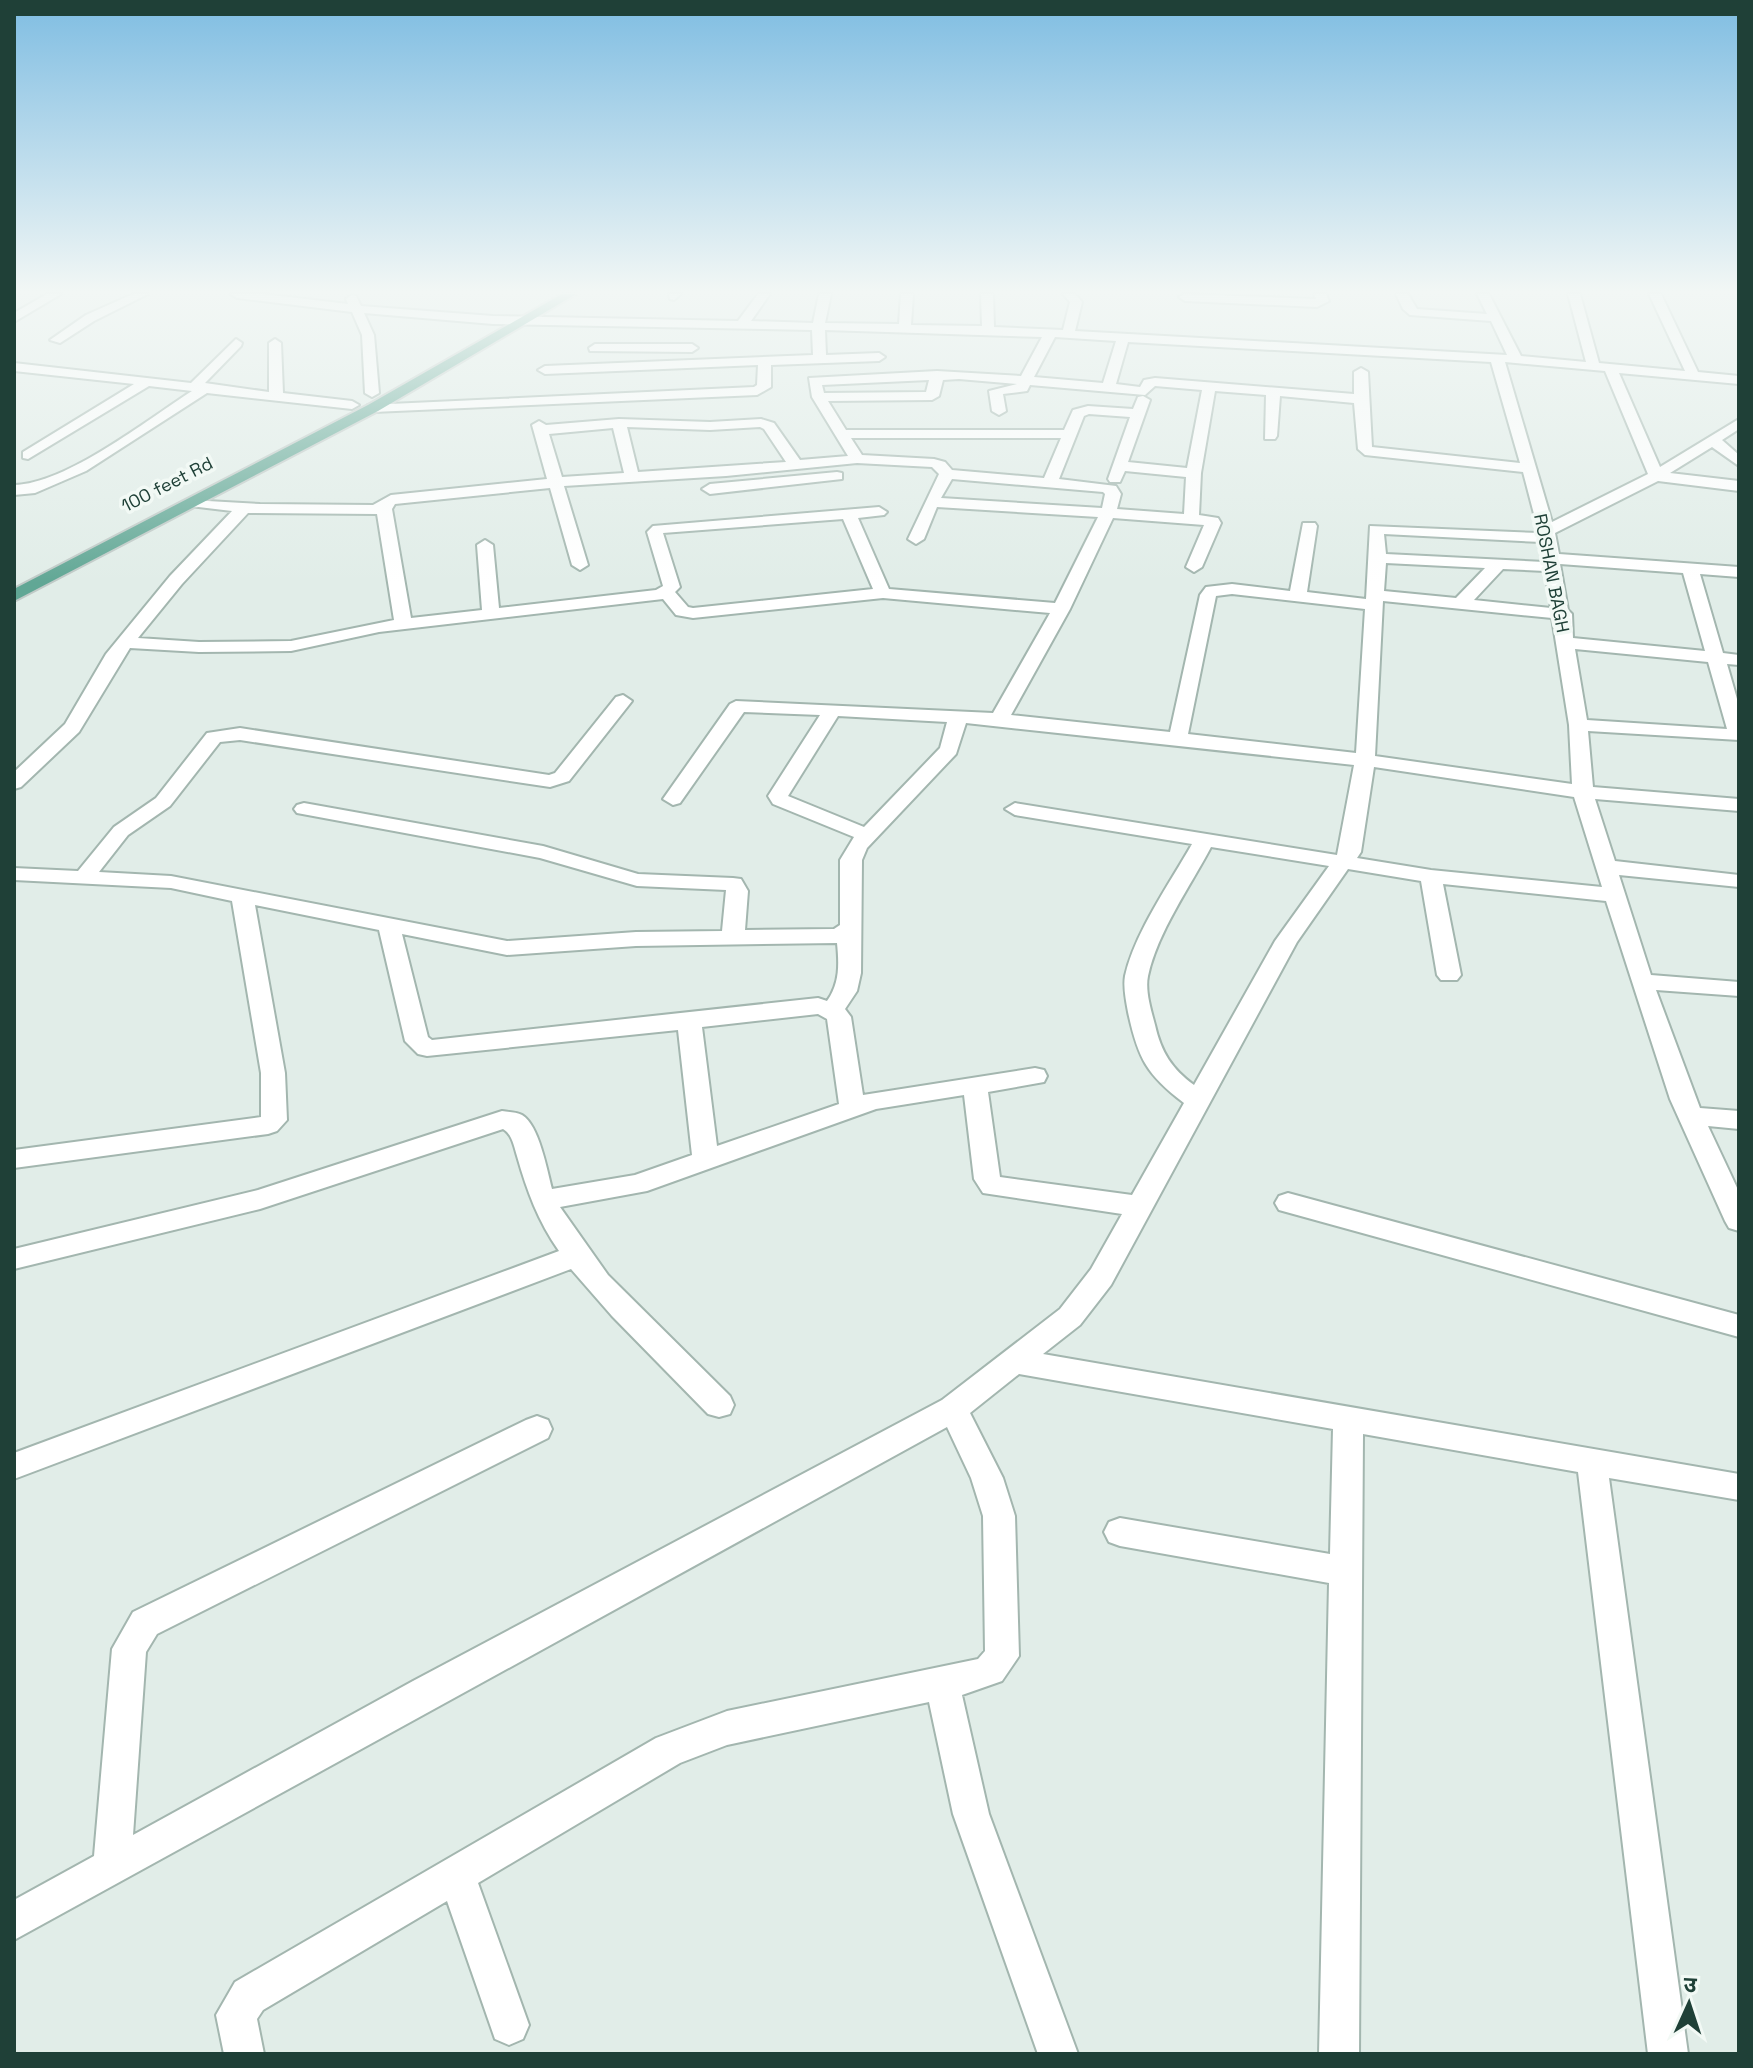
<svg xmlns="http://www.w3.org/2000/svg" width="1753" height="2068" font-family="'Space Grotesk','Noto Sans Devanagari',sans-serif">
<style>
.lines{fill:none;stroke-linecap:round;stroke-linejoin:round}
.minor-casing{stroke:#a3b6af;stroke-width:4}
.major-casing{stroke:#c0cac7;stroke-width:4}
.minor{fill:#fff;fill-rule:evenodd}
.major{fill:#61a795;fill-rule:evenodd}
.labels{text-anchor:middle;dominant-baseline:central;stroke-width:7;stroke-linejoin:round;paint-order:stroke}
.far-street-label{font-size:18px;fill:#1f4037;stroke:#f2f9f5}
</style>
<rect width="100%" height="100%" fill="#e1ede8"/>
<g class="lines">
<defs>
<g id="minor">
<path d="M47,294H61L14,322V313Z"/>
<path d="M133,294H148L94,321L60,343L50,340L86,315Z"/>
<path d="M231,294H263L348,304L346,299L352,295L356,296L361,306L493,316L738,321L758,294H770L751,321L813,323L819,294H831L825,323L899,324L901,294H913L911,325L982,326L981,294H993L994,327L1063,330L1070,302L1063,294H1075L1082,302L1075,331L1507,355L1491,321L1410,315L1403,309L1396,294H1408L1417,309L1487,314L1477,294H1489L1521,356L1586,362L1568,294H1580L1599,363L1685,371L1649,294H1661L1698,372L1739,376V384L1619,373L1660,467L1739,419V429L1722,440L1739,455V466L1712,447L1670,473L1739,481V491L1658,481L1555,533L1559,554L1739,567V577L1700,574L1723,653L1739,655V665L1727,664L1739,706V740L1588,731L1593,787L1739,799V811L1595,799L1615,861L1739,875V887L1619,875L1651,975L1739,982V996L1656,990L1700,1108L1739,1111V1129L1708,1126L1739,1192V1231L1729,1228L1725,1221L1670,1099L1606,901L1443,884L1461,975L1457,980H1441L1437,975L1421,881L1348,869L1297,942L1111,1285L1080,1325L1043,1354L1739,1474V1500L1609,1478L1688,2054H1648L1578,1472L1363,1434L1359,2054H1319L1329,1583L1120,1546L1109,1542L1104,1532L1109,1522L1120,1518L1330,1554L1333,1429L1019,1374L970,1413L1003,1478L1015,1516L1019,1656L1002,1681L962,1695L989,1814L1078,2054H1038L953,1814L929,1702L727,1745L680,1763L478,1883L529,2025L523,2039L509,2045L495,2039L447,1901L263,2010L257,2019L264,2054H224L216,2015L235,1982L656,1738L727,1711L978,1659L985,1651L983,1516L971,1478L947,1427L14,1940V1900L94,1856L112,1649L133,1612L526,1420L537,1416L548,1420L552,1429L548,1438L157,1634L146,1652L133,1835L413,1681L942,1400L1060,1309L1091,1269L1122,1214L983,1193L974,1179L964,1095L876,1109L647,1191L560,1207L608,1275L730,1396L734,1405L730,1414L719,1417L708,1414L612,1316L571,1269L14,1479V1453L559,1251C538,1221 527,1191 517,1156C514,1146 512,1134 503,1129L260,1209L14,1269V1249L258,1190L502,1111C508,1112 517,1112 522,1115C539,1125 547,1170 552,1189L635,1175L692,1155L678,1030L427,1056L418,1054L405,1041L379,930L255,905L285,1073L287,1120L277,1131L268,1134L14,1168V1150L261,1117V1073L232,901L171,888L14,880V868L78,871L114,827L156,798L207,733L240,728L549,775L555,773L616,697L623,695L632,701L569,781L550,787L240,740L220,742L170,806L128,835L99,872L171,876L507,941L636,932L722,931L726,890L637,886L540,858L297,813L294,809L297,805L304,803L543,846L638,874L733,878L741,879L748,891L745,930L834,929L840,925V860L854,837L773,804L768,796L820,715L744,712L680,803L673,805L663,799L730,704L736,701L993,713L1050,613L883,598L693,618L676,615L663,599L379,632L291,651L199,652L130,648L79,732L21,787L14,789V772L65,724L106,654L170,576L232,511L190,506V500L260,504L373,505L391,495L547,479L532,425L539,421L546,425L619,419L710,422L761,419L774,423L800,460L848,456L812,397L809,378L937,371L1021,376L1042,337L825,330L826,355L879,353L885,357L879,361L771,365V387L757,395L373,412L368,411V405L754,387L757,385L758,365L545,374L538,370L545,366L813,355L812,330L493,324L364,313L374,335L379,393L372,397L365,393L362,335L352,312L237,298ZM1055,337L1116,341L1103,383L1034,377ZM1128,342L1491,362L1520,463L1372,447L1368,372L1361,368L1354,372V394L1155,378L1144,380L1140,387L1116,384ZM1505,362L1605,371L1648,474L1552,522ZM959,379L1017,384L989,391L992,411L999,415L1006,411L1003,394L1027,391L1030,385L1145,395L1155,386L1202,390L1187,468L1128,462L1150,400L1143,396L1138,397L1133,409L1088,406L1073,410L1064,430H846L828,401L932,400L939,396L943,380ZM929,380L926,392L824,393L822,385ZM1215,391L1266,395L1265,439H1275L1277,436L1280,396L1354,403L1358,449L1365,455L1523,472L1539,533L1370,526L1366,599L1307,592L1317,526L1315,523H1303L1290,591L1232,584L1206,587L1200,595L1170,732L1011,715L1070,609L1113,518L1204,525L1186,567L1194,572L1202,567L1221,523L1218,518L1199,515L1201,473ZM1089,414L1130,417L1108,479L1110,482H1120L1125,471L1186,477L1184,514L1117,509L1121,494L1116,486L1059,479L1084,416ZM627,427L710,430L760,427L764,429L786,462L638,472ZM613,428L624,473L562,477L549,434ZM851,438H1061L1044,478L952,470L945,462L934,459L862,455ZM857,463L932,467L939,474L908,539L916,544L924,539L937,507L1098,517L1055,603L889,589L858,518L884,515L887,512L879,507L653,526L647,532L663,586L656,590L499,608L493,545L485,540L477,545L482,610L411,618L392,509L395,504L550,488L572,565L580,570L588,565L564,486L726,476ZM952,479L1103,492L1105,494L1102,508L941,498ZM248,513L377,514L394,620L291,641L199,642L138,638L182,584ZM843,519L873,589L693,608L688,607L675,592L680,587L663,533ZM1384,534L1541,542L1544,562L1386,554ZM1386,563L1485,568L1456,598L1384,591ZM1560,564L1683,573L1705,651L1573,638L1572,614L1568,610ZM1503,569L1545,571L1551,608L1474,600ZM1232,594L1365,609L1356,753L1188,734L1216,596ZM1383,601L1552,618L1569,725L1572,784L1375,756ZM1575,649L1708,662L1727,729L1587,720ZM838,716L947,722L940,748L864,827L788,796ZM966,723L1354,765L1337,855L1015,803L1005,809L1015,815L1192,844C1170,883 1135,932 1125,976C1123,987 1126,1001 1128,1012C1138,1058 1146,1074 1184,1103L1132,1195L1000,1177L988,1092L1044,1082L1047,1076L1044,1070L1035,1068L863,1095L851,1017L845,1009L857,991L861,973L862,860L867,848L956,754ZM1374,767L1574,797L1602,887L1431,870L1357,858L1361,852ZM1211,847L1329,866L1275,941L1194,1085C1172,1069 1161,1052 1155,1025C1151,1010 1145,991 1148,976C1157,933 1191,885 1211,847ZM402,934L507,955L636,946L837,943C839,964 840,983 827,1001L818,998L432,1040L428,1037ZM818,1014L827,1019L839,1104L717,1146L702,1027Z"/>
<path d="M669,294H681L674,300L670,299Z"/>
<path d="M1184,294L1316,299L1314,294H1326L1329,301L1317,307L1185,301L1179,297Z"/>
<path d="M236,339L242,343L241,346L205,383L269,392V343L275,339L281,343L283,393L352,401L359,405L352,409L207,393L86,471L35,493L14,495V485C66,484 147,420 192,391L149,386L28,459L23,458V452L134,384L14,371V363L191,383Z"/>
<path d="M595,344H692L698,348L692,352L590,351L589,348Z"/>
<path d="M837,472L842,473V479L710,494L702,489L710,484Z"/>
<path d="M1288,1193L1739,1315V1337L1279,1210L1275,1203L1279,1196Z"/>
</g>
<path id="major" d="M562,294H576L378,411L14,601V589L368,405Z"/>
</defs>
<!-- minor casing -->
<use href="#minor" class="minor-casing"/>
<!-- major casing -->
<use href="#major" class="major-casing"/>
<!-- minor -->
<use href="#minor" class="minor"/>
<!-- major -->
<use href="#major" class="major"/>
</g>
<!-- sky -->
<linearGradient id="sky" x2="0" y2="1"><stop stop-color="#7fbde2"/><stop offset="0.5" stop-color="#f2f7f5"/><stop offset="1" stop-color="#f2f7f5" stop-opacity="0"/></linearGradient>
<rect width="1753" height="583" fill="url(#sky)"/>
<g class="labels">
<!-- far-street labels -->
<g class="far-street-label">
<text transform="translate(167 484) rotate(-27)">100 feet Rd</text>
<text transform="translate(1552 573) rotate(79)">ROSHAN BAGH</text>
</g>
</g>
<!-- border -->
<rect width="1753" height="2068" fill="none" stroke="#1f4037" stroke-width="32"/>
<!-- north arrow -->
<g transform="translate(1689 2004) rotate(3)" stroke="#f2f9f5" stroke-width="6" paint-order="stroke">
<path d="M0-6L14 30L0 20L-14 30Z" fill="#1f4037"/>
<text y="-12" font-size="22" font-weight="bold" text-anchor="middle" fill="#1f4037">उ</text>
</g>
</svg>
